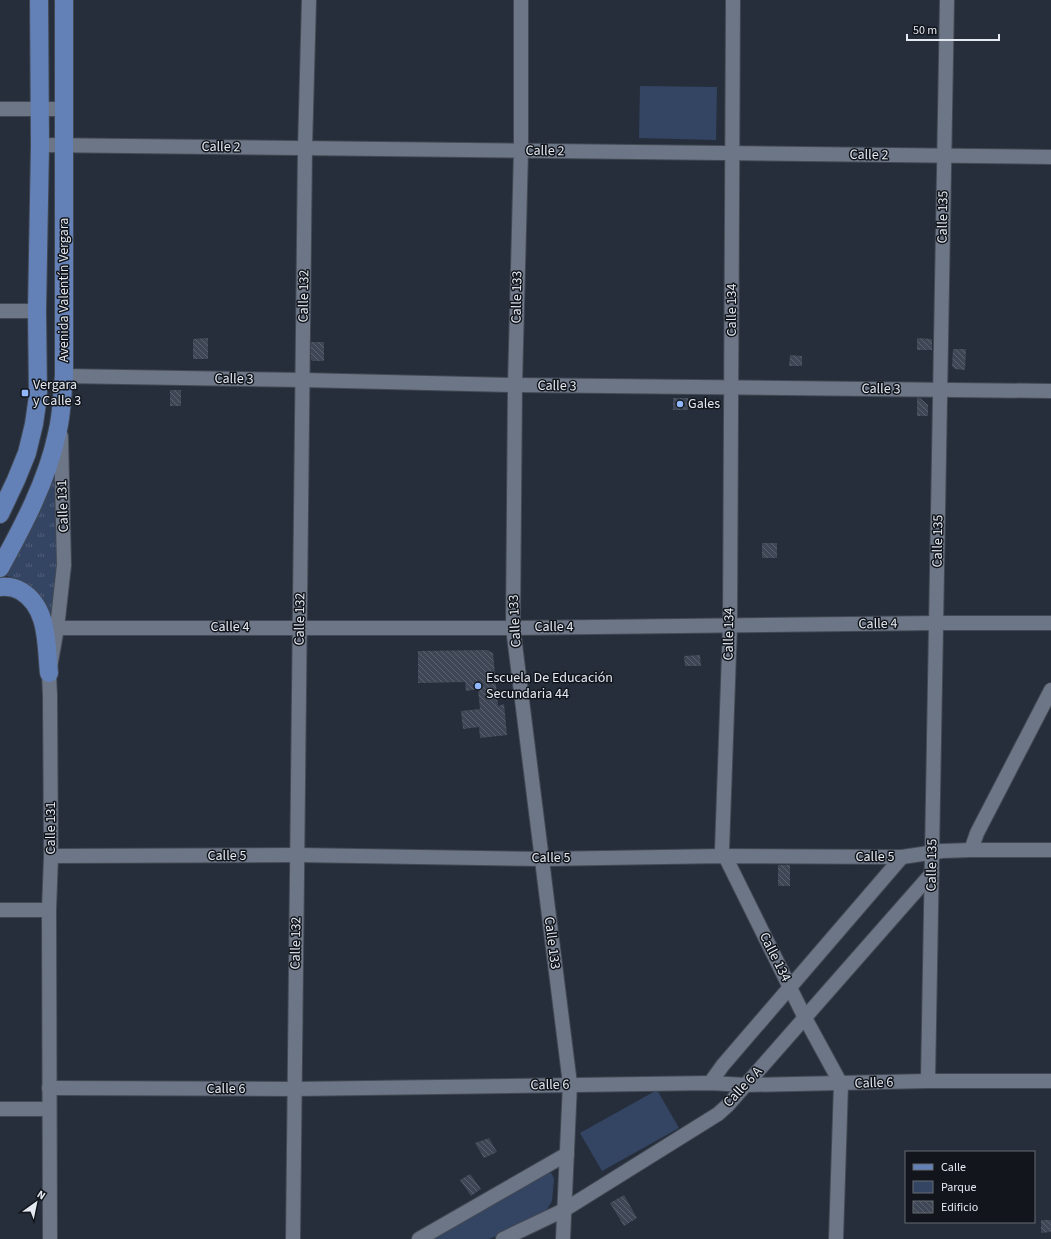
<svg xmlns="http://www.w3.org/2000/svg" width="1051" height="1239" font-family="'Source Sans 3',sans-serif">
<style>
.grass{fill:url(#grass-tufts)}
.green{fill:#344563}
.building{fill:url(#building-back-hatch)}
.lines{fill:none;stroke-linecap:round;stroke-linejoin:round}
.minor-casing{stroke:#424954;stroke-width:16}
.major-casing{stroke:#424954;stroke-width:20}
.minor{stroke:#6d7686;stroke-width:14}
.major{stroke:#6380b7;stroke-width:18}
.poi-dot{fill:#91b8fd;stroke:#12161c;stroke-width:1.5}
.labels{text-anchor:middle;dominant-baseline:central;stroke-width:3;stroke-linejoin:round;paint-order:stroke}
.street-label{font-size:14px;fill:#e4e9f2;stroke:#12161c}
.poi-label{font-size:14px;fill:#e4e9f2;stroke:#12161c;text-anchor:start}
</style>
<defs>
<pattern id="grass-tufts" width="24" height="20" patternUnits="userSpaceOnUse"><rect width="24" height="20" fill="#344563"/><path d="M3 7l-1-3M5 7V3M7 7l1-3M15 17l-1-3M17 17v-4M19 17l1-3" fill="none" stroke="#51607a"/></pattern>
<pattern id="building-back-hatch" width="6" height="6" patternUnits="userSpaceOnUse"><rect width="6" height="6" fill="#3f4756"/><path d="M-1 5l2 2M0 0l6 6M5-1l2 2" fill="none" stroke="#5b626f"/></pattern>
</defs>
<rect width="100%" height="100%" fill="#262e3b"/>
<!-- grass -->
<path class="grass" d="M55,463L59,563L51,636L23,583L16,579L5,575Z"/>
<!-- green -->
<g class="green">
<path d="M640,86L717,87L716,140L639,138Z"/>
<path d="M657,1090L679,1128L602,1171L580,1133Z"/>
<path d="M548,1172L552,1174L554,1179L552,1201L546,1211L501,1234L489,1239H431Z"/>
</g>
<!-- building -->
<g class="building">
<path d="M208,338V359H193V339Z"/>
<path d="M917,338L932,339V350H917Z"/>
<path d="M311,342H324V361H313L311,359Z"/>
<path d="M953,349H966L965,370L955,369L952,366Z"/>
<path d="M790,355L802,356V366H789Z"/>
<rect x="170" y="390" width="11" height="16"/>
<rect x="673" y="398" width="15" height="12"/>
<path d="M917,398H920L928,405V416H917Z"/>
<rect x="762" y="543" width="15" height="15"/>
<path d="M487,650L493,653L498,706L504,704L507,735L480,738L479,727L463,729L461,711L480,709L478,689L466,691L465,682L418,683V651Z"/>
<path d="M700,655L701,666H685L684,656Z"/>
<rect x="778" y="865" width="12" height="21"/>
<path d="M489,1138L497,1152L484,1158L475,1143Z"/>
<path d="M470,1174L481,1189L471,1196L460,1180Z"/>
<path d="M624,1195L637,1218L624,1226L610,1203Z"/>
<path d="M1041,1220H1051V1232L1041,1233Z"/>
</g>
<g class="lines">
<defs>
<g id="minor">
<path d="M521,0V151L515,385L513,628L570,1084L563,1239"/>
<path d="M733,0L730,626L722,850L805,1018L841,1084L836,1239"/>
<path d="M0,109H64"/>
<path d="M40,145L1051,157"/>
<path d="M0,311H37"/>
<path d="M64,376L303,380L515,385L1051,391"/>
<path d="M57,628H513L937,623H1051"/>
<path d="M971,850L977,833L1051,690"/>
<path d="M51,856L297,855L542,859L724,856L902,857L942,851L971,850H1051"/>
<path d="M0,910H49"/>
<path d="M928,1081L947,0"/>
<path d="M710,1083L723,1065L902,857"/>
<path d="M49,1088L294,1089L710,1083L746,1085L928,1081H1051"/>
<path d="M0,1109H49"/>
<path d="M50,1239L49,910L51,856L50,696L49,673L57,628L64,565L61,436"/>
<path d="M293,1239L305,148L309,0"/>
<path d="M419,1239L567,1154"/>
<path d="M503,1239L564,1210L718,1114L728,1105L932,873"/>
</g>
<g id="major">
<path d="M0,514L16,480L27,453L34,424L38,396L37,311L40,145L39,0"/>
<path d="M0,568C23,526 47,481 57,434C62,415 62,395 64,376V0"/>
<path d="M0,587C8,586 14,587 21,591C49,608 46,645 49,673"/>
</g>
</defs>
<!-- minor casing -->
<use href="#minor" class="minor-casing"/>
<!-- major casing -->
<use href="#major" class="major-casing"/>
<!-- minor -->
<use href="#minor" class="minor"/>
<!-- major -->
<use href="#major" class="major"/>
</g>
<!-- markers -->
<g class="poi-dot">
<rect x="21" y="389" width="8" height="8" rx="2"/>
<circle cx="680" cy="404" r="4"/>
<circle cx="478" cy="686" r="4"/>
</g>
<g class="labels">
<!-- street labels -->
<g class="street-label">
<text transform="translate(221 147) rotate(1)">Calle 2</text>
<text transform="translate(545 151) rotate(1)">Calle 2</text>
<text transform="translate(869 155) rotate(1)">Calle 2</text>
<text transform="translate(943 217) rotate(-89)">Calle 135</text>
<text transform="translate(64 290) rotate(-90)">Avenida Valentín Vergara</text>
<text transform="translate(304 296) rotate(-89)">Calle 132</text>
<text transform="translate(517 297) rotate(-89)">Calle 133</text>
<text transform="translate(732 310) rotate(-90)">Calle 134</text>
<text transform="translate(234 379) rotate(1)">Calle 3</text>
<text transform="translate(557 386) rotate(1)">Calle 3</text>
<text transform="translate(881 389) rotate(1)">Calle 3</text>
<text transform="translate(63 506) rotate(-92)">Calle 131</text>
<text transform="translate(938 541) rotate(-89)">Calle 135</text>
<text transform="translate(300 619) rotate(-89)">Calle 132</text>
<text transform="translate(515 621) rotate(-93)">Calle 133</text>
<text transform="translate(878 624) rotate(-1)">Calle 4</text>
<text x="230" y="627">Calle 4</text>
<text x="554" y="627">Calle 4</text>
<text transform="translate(729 634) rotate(-89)">Calle 134</text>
<text transform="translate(51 828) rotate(-90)">Calle 131</text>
<text x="227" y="856">Calle 5</text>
<text x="875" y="857">Calle 5</text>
<text x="551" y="858">Calle 5</text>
<text transform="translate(932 865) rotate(-89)">Calle 135</text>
<text transform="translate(296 943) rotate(-89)">Calle 132</text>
<text transform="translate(552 943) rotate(83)">Calle 133</text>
<text transform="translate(775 957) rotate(63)">Calle 134</text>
<text transform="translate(874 1083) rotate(-2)">Calle 6</text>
<text transform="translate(550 1085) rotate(-1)">Calle 6</text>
<text transform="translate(743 1087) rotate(-47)">Calle 6 A</text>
<text x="226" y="1089">Calle 6</text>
</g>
<!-- poi labels -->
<g class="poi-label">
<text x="33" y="385">Vergara<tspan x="33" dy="16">y Calle 3</tspan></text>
<text x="688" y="404">Gales</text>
<text x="486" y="678">Escuela De Educación<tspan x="486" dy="16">Secundaria 44</tspan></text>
</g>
</g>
<!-- legend -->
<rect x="905" y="1151" width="130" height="72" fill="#12161c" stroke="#666a72"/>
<rect x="913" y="1164" width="20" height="6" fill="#6380b7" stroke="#666a72"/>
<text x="941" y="1171" font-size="12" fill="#e4e9f2">Calle</text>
<rect x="913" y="1181" width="20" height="12" fill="#344563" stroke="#666a72"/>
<text x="941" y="1191" font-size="12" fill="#e4e9f2">Parque</text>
<rect x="913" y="1201" width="20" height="12" fill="url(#building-back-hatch)" stroke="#666a72"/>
<text x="941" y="1211" font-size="12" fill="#e4e9f2">Edificio</text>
<!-- north arrow -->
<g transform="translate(36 1203) rotate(33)" stroke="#12161c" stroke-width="3" paint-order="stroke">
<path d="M0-3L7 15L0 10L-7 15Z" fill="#e4e9f2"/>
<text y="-6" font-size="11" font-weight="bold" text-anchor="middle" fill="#e4e9f2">N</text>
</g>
<!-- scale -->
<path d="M907 34v6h92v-6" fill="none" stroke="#e4e9f2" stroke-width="2"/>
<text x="913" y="34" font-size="12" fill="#e4e9f2" stroke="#12161c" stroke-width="3" paint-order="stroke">50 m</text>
</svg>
